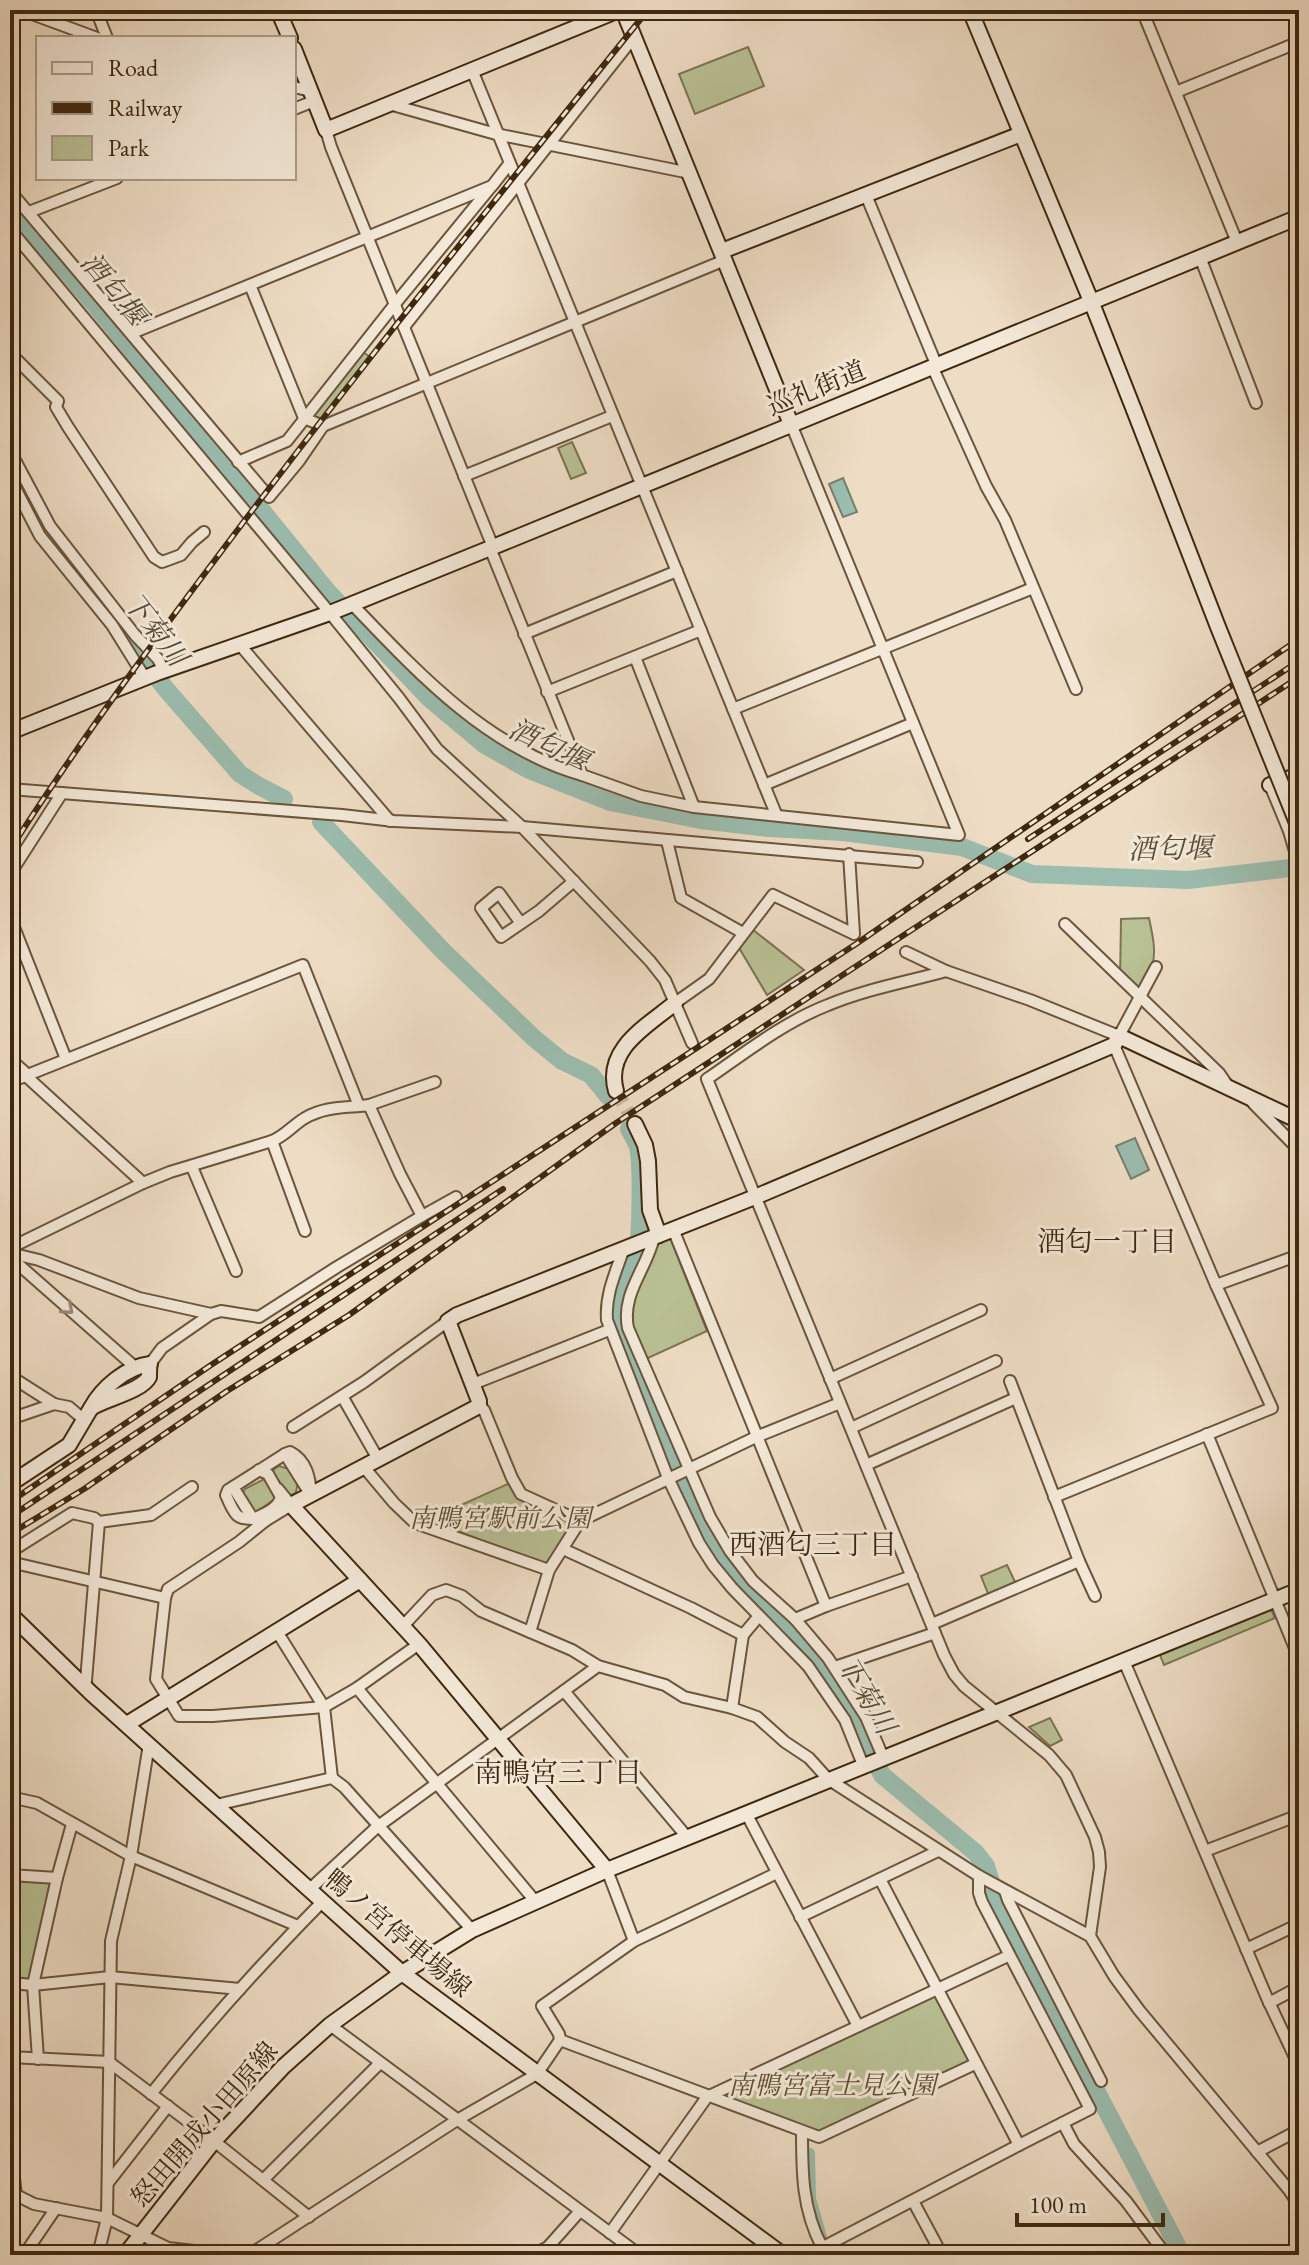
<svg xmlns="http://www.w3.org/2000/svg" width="1309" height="2265" font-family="'EB Garamond','Noto Serif JP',serif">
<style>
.green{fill:#b9c195;stroke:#7c7452;stroke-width:2}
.water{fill:#9bbdaf;stroke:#76816f;stroke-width:2}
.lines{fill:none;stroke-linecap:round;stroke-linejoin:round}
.canal{stroke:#9bbdaf;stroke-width:10}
.river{stroke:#9bbdaf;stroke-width:18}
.secondary-tunnel{stroke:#cbb9a1;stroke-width:14;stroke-dasharray:14 7;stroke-linecap:butt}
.street-casing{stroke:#6b553c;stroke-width:14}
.secondary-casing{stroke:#3f280f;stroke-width:18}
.street{stroke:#f4e9d9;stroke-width:10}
.secondary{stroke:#f4e9d9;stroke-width:14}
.rail-casing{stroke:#3f280f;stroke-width:6}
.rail{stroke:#f4e9d9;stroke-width:3;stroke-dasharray:9;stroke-linecap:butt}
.secondary-bridge-casing{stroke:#3f280f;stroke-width:18;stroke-linecap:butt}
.secondary-bridge{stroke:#f4e9d9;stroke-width:14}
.oneway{stroke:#9a8874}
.labels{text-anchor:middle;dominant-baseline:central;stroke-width:6;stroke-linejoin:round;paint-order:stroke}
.street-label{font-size:26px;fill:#3f280f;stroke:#f4e9d9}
.park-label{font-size:26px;font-style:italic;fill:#5e4e30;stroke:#f4e9d9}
.water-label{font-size:28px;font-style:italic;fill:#564d37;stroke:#f4e9d9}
.neighbourhood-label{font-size:28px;fill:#3f280f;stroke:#f4e9d9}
</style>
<rect width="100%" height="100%" fill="#eeddc5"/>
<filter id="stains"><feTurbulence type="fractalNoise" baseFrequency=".0025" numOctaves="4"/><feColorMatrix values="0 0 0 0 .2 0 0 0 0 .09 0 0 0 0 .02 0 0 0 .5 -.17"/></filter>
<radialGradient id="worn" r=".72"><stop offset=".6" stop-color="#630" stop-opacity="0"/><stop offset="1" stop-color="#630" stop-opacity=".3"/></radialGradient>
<!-- green -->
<g class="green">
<path d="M748,47L764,86L695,114L679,74Z"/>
<path d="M361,351L372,358L321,423L307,417Z"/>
<path d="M572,442L586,473L571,479L558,448Z"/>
<path d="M1149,918C1158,960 1156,961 1136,998L1120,982L1121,919Z"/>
<path d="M752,929L804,970L767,995L738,946Z"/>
<path d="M669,1235L707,1331L646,1359L632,1323L631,1300L659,1238Z"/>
<path d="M279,1466L289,1469C295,1477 300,1484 295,1494L289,1495L273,1473V1470Z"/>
<path d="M264,1479L267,1480L276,1498L258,1511H253L242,1494L245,1489Z"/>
<path d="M510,1483L574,1522L548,1565L428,1520Z"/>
<path d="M1007,1565L1016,1584L989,1596L981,1576Z"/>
<path d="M1271,1609L1275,1618L1164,1665L1160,1655Z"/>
<path d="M1050,1718L1062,1740L1050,1746L1029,1727Z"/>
<path d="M10,1879L51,1882L30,1980L10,1979Z"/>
<path d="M936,1995L969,2061L820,2132L722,2095Z"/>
</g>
<!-- water -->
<g class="water">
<path d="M843,478L857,512L843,517L829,484Z"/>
<path d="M1135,1138L1149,1170L1131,1179L1116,1146Z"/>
</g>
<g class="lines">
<!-- canal -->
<g class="canal">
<path d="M810,2153L811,2199L822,2237"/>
<path d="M831,2253L832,2255"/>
</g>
<!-- river -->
<g class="river">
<path d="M10,206L96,306L328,592L429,698L485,745L529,770L610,802L701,820L769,828L843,832L962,847L1032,874L1188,880L1299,867"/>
<path d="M10,468L51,539L165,688L240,774L259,786L284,799"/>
<path d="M321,822L444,952L535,1039L562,1061L591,1075L608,1096"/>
<path d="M629,1129C632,1135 636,1141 638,1147C642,1162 641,1238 637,1254C627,1286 615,1287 619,1326L689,1501L720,1558L739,1583L799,1641L827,1676L862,1735L882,1775L976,1853L986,1866L997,1901L1182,2255"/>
</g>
<!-- secondary-tunnel -->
<path class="secondary-tunnel" d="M616,1091L635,1124"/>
<defs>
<g id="street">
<path d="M21,10L97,38"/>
<path d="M96,10L107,38"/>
<path d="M1142,10L1237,242"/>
<path d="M472,70L776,814"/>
<path d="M294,87L311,91"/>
<path d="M1176,92L1299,42"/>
<path d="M389,104L496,134L690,173"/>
<path d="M294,109L314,101"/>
<path d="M326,130L331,147L493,547"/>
<path d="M10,191L269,497L299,461L323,426L725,260"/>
<path d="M866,195L936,364"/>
<path d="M29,212L117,178"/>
<path d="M10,229L330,613L399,698L437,749L522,827L650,961L665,980L692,1043"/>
<path d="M1200,257L1256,403"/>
<path d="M250,285L304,418L323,426"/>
<path d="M404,327L634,37"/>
<path d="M132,333L492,186L509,164"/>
<path d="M10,353L58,401L56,407L68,427L154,557L162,562L181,555L192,542L204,532"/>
<path d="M932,366L986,486L1005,520L1076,689"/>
<path d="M10,456L16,462L50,526L135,635L158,659L164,671"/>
<path d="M238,462L287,441L395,304L490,188"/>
<path d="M464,476L612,416"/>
<path d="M10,478L40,536L112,625L145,678"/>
<path d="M490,548L582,775L641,796L694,807L959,835L791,424"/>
<path d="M352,604C418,673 487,748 582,775"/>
<path d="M524,634L677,571"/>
<path d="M240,645L390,821"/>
<path d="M635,657L694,807"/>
<path d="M547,692L701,630"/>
<path d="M733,709L1033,588"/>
<path d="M764,785L913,723"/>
<path d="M1270,785L1289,831L1299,865"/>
<path d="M10,789L342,815L394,821L522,827L917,862"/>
<path d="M667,841L681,898L743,933"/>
<path d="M10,874L62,793"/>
<path d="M10,917L66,1059"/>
<path d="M520,922L499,893L481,908L501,937L539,911L574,881"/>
<path d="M1065,924L1219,1073L1228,1086"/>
<path d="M906,952L946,971L1030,1000L1119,1036L1156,967"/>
<path d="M946,971C907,982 866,989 828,1005C784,1022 745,1053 707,1079L944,1655L954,1674L964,1686L1049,1755L1066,1775L1095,1837L1099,1852L1100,1867L1090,1936"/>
<path d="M675,1003L709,979L773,895L854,934L849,854"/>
<path d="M1114,1045L1216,1285"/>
<path d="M10,1059L28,1075"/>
<path d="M10,1082L303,965L359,1106"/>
<path d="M1253,1103L1299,1150"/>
<path d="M369,1105L435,1082"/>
<path d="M272,1141L305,1231"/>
<path d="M192,1167L236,1271"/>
<path d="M422,1216L456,1197"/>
<path d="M673,1229L826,1606L912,1576"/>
<path d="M654,1237C647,1269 621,1293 628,1328L710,1517L730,1551L753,1581L795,1619L828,1658L866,1717L883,1757"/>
<path d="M10,1248L143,1183"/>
<path d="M624,1248C616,1272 605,1294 607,1320L668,1478L699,1543L713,1565L732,1588L808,1666L845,1720L863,1765"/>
<path d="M10,1253L39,1260L139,1298L211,1314L221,1311L259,1317L337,1267L422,1216L400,1174L369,1105C346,1108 326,1106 305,1118C293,1125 285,1136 272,1141L170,1172L143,1183L26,1076"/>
<path d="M10,1257L136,1368"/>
<path d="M150,1364L162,1348L211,1314"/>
<path d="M10,1376L54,1404L69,1407L83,1419"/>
<path d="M830,1379L981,1310"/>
<path d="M1010,1381L1079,1561"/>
<path d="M473,1384L609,1330"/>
<path d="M342,1396L378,1459"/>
<path d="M479,1406L484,1410L512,1478L521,1494L580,1521"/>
<path d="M10,1419L54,1404"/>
<path d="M293,1427L364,1382L448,1321"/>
<path d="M851,1428L996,1361"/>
<path d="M1207,1434L1299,1658"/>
<path d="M285,1454L309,1492"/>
<path d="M866,1465L1016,1398"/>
<path d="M363,1466L394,1503L415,1523L549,1570"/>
<path d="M233,1487L253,1519C264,1514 278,1509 281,1497L268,1474L259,1470"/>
<path d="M278,1489L291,1505L265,1521C239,1515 239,1526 226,1495L228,1490L233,1487L285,1454L290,1452C307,1461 310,1478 311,1495"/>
<path d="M1054,1497L1272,1408L1216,1285L1299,1255"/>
<path d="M265,1521L239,1542L168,1589L165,1598L156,1679L179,1716H213L324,1707L357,1688L419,1644"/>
<path d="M563,1549L691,1608L743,1635L732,1708"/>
<path d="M10,1552L72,1513L94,1518L99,1522L151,1515L192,1487"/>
<path d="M10,1562L165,1598"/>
<path d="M795,1619L826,1606"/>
<path d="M932,1624L1079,1561L1095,1596"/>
<path d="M403,1626L432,1595L446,1590L462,1596L481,1611L572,1650L598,1666L665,1685L684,1697L732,1708L757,1717L785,1742L809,1758L828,1779L979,1876L1090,1936L1114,1976L1139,2010L1289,2190L1299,2205"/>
<path d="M276,1630L324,1707L332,1778"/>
<path d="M530,1632L549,1570L580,1521L756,1437L840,1403"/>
<path d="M743,1635L759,1616"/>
<path d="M1124,1661L1267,1998L1299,2066"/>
<path d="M835,1667L935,1633"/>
<path d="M82,1684L86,1681L99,1522"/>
<path d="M357,1688L535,1901"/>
<path d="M564,1691L687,1837"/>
<path d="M10,1797L37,1803L131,1856L298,1926"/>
<path d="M216,1805L332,1778L344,1787L472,1930"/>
<path d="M746,1813L858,2026"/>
<path d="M1205,1851L1299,1815"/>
<path d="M607,1870L634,1941"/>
<path d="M10,1875L57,1878L33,1985L38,2059"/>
<path d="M57,1878L72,1824"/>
<path d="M880,1879L1019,2145L1090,2109L982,1902L979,1893V1876"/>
<path d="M310,1889L377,1827L598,1666"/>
<path d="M1005,1891L1008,1900L1101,2081"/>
<path d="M800,1917L938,1851"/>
<path d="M1246,1949L1299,1924"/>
<path d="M10,1983L33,1985L110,1977L240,1989"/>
<path d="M1269,2003L1299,1987"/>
<path d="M330,2025L640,2255"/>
<path d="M560,2040L559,2034L542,2006L634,1941L777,1873"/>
<path d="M10,2057L109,2062L214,2141L309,2217"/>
<path d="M13,2057L11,2153L16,2195"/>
<path d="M151,2094C205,2026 263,1962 323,1901"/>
<path d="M1063,2123L1074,2144L1126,2201L1166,2255"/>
<path d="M802,2131C802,2172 802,2209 822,2247"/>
<path d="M1257,2152L1299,2130"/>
<path d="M263,2180L380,2063"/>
<path d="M108,2183L168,2106"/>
<path d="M10,2192L34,2204L107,2218L168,2248L230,2255"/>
<path d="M913,2201L942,2255"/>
<path d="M610,2233L707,2097L1008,1956"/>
<path d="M24,2255L56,2208"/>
<path d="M98,2255L107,2218L111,1941L131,1856L149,1744"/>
<path d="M249,2255L457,2120L537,2074L560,2040L819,2137L975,2064"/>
<path d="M533,2255L548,2247L580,2211"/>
<path d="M808,2255L1019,2145"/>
</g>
<g id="secondary">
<path d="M278,10L290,38"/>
<path d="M623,10L791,424"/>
<path d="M970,10L1091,301L1134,410"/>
<path d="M294,49L326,130L619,10"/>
<path d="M722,251L1021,134"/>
<path d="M10,732L157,673L330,613L493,547L1299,217"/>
<path d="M1270,785L1293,777L1299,793"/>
<path d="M616,1091C604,1049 647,1026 675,1003"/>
<path d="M635,1124L645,1145L648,1161L650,1210L659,1235"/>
<path d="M150,1364C149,1365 149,1376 149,1377C142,1391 105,1399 91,1408C102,1388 126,1367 150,1364Z"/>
<path d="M10,1484L69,1445L91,1408"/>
<path d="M10,1614L91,1693L402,1973L783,2255"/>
<path d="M127,1724L360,1580"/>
<path d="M607,1870L419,1644L291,1505L479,1406V1401L448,1321L457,1315L755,1197L1114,1045L1119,1036L1299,1121"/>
<path d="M125,2255L214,2141L283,2067L330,2025L402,1973L472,1930L607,1870L1299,1590"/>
</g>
</defs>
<!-- street casing -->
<use href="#street" class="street-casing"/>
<!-- secondary casing -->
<use href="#secondary" class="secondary-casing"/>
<!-- street -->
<use href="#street" class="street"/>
<!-- secondary -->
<use href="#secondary" class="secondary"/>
<defs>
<g id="rail">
<path d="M1028,839L1299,661"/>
<path d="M10,850C82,737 162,630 242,524C374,350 511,180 648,10"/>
<path d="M10,1502L211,1365L856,944L1299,639"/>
<path d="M10,1517L503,1189"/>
<path d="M10,1534L84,1489L227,1391L349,1315L616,1123L1299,677"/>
</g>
</defs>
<!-- rail casing -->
<use href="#rail" class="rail-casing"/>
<!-- rail -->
<use href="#rail" class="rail"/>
<defs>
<path id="secondary-bridge" d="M1134,410L1218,627L1299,828"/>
</defs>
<!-- secondary-bridge casing -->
<use href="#secondary-bridge" class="secondary-bridge-casing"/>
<!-- secondary-bridge -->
<use href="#secondary-bridge" class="secondary-bridge"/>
</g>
<!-- one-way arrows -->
<defs><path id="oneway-chevron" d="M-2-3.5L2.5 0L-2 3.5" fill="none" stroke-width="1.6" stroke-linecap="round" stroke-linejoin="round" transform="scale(2)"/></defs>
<use class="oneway" href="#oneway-chevron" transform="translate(68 1309) rotate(41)"/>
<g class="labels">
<!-- street labels -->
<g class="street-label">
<text transform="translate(816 388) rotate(-22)">巡礼街道</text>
<text transform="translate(398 1933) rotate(40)">鴨ノ宮停車場線</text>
<text transform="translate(204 2124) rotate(-49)">怒田開成小田原線</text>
</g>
<!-- park labels -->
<g class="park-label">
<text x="500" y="1518">南鴨宮駅前公園</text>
<text x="832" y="2085">南鴨宮富士見公園</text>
</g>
<!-- water labels -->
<g class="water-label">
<text transform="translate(114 288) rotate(50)">酒匂堰</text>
<text transform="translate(156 629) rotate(52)">下菊川</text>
<text transform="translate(549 744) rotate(25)">酒匂堰</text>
<text transform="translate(1170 848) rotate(-1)">酒匂堰</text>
<text transform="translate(867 1695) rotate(59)">下菊川</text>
</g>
<!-- neighbourhood labels -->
<g class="neighbourhood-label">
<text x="1107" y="1241">酒匂一丁目</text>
<text x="813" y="1544">西酒匂三丁目</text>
<text x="558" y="1772">南鴨宮三丁目</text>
</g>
</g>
<!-- margin -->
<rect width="1309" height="2265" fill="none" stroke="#eeddc5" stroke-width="40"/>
<rect x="12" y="12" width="1285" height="2241" fill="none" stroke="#3f280f" stroke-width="4"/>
<rect x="20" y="20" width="1269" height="2225" fill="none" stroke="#3f280f" stroke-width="2"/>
<!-- legend -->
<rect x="36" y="36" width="260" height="144" fill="#f4e9d9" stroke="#ac9c88" stroke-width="2"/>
<rect x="52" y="62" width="40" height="12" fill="#f4e9d9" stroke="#ac9c88" stroke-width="2"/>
<text x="108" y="76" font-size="24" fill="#3f280f">Road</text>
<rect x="52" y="102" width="40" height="12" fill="#3f280f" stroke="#ac9c88" stroke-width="2"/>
<text x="108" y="116" font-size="24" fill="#3f280f">Railway</text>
<rect x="52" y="136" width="40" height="24" fill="#b9c195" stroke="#ac9c88" stroke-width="2"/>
<text x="108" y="156" font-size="24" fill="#3f280f">Park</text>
<!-- scale -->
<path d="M1017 2213v12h146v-12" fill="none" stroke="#3f280f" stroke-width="4"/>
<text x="1029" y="2213" font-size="24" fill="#3f280f" stroke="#f4e9d9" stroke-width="6" paint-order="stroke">100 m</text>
<rect width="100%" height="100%" filter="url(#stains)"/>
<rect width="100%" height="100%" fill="url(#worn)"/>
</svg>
